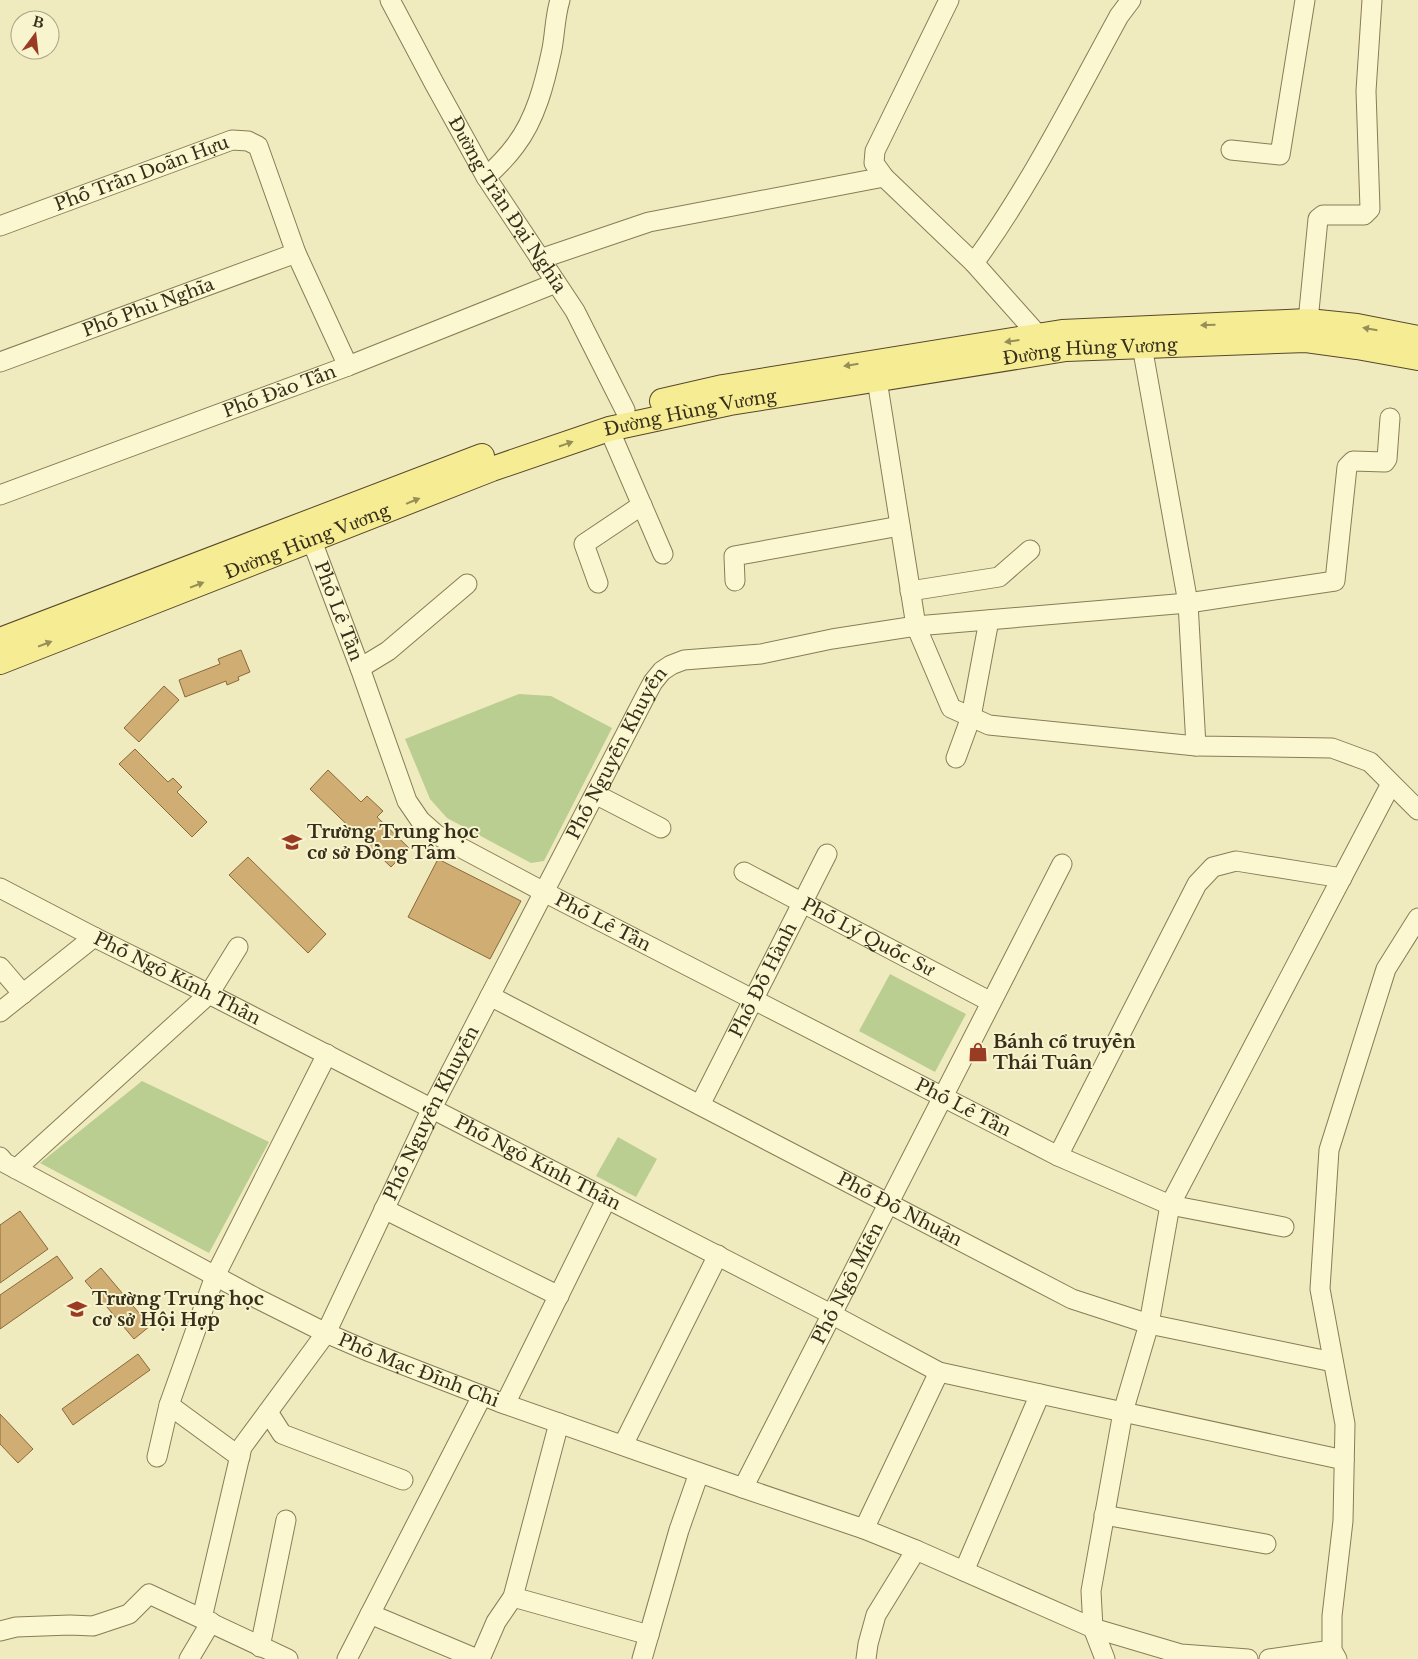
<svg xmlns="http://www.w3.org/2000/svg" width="1418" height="1659" font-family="'Libre Baskerville',serif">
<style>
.green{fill:#bace91}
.building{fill:#d0ad72;stroke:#896a3b}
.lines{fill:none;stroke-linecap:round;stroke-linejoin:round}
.minor-casing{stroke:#897c56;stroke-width:21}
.major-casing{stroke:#56482b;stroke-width:26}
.minor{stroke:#faf7d1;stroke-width:19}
.major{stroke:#f6ec93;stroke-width:24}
.oneway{fill:#968e57}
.labels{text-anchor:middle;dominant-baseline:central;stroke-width:4;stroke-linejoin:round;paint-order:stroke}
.street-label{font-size:18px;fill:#372f1b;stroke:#f7f4ce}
.poi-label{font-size:18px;font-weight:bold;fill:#372f1b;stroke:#f7f4ce;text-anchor:start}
</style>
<rect width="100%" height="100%" fill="#f0ebbe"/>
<!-- green -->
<g class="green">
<path d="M519,694L551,696L612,728L544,861L531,863L447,818L430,799L405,739Z"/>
<path d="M890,974L966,1014L935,1072L859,1031Z"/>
<path d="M142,1081L269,1142L209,1253L40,1163Z"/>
<path d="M618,1137L657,1159L636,1197L596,1176Z"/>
</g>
<!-- building -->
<g class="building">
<path d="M241,650L250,672L238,677L239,680L227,685L226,681L185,697L179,680L220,664L218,659Z"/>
<path d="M164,686L179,700L139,742L124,728Z"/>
<path d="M135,749L168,782L173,778L182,787L177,792L207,822L192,837L119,764Z"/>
<path d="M328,770L361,802L367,796L383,811L377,817L409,848L391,867L310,789Z"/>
<path d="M248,857L326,934L308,953L229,875Z"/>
<path d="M438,859L521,901L490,959L408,917Z"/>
<path d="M20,1211L48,1249L0,1283V1225Z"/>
<path d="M57,1256L73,1278L0,1329V1295Z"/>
<path d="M101,1268L150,1326L134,1339L85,1281Z"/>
<path d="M138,1354L150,1370L73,1425L62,1409Z"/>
<path d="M0,1414L33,1449L18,1463L0,1444Z"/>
</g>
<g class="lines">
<defs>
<g id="minor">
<path id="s1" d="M390,0L434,83L486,177L575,311L625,410"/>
<path d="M949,0L875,151L874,163L884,177L974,263"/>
<path d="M1231,150L1280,155L1305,0"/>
<path d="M486,177C497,167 507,157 515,146C536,119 545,82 552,49C555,33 555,16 560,0"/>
<path id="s2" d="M0,226L232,140L248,141L258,146L296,253L348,366"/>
<path d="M540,259L649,222L884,177"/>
<path d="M1308,321L1318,219L1323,215H1364L1370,209L1366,91L1372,0"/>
<path d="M1039,336L974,263C1030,186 1073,100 1119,16L1131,0"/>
<path d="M1142,346L1188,603L1196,746"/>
<path id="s3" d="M0,362L296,253"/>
<path d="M877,380L916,626L951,708L989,725L1196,746L1332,748L1370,762L1418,810"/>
<path d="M609,429L663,554"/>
<path id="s4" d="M0,495L348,366L556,283"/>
<path id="s5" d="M312,541L360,668L407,801L420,820L437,835L544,892L1058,1156L1170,1205L1284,1227"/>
<path d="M735,581L734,556L900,526"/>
<path d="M598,583L584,544L642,505"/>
<path d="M910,591L999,577L1030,550"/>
<path d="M360,668L388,651L467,584"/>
<path d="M956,758L971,717L989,620"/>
<path d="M595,794L661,828"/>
<path id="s6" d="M744,872L991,1002"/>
<path id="s7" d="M0,888L94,937L209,994L831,1314L939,1372L1344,1460"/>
<path d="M0,967L23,994"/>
<path id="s8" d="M490,996L1072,1299L1149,1324L1333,1362"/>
<path d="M0,1012L94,937"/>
<path id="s9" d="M700,1105L827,854"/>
<path d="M1058,1156L1197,884L1213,867L1236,861L1342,878"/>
<path id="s10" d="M0,1157L5,1163L35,1179L258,1299L326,1333L370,1352L499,1402L743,1488L864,1529L916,1550L1093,1628L1181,1654L1248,1659"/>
<path d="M16,1169L209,994L238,947"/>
<path d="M384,1209L559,1296"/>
<path d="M505,1404L607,1198"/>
<path d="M169,1405L240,1457"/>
<path d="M268,1412L282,1434L403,1480"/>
<path d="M623,1445L718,1255"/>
<path d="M157,1457L169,1405L215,1276L327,1054"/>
<path id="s11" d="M743,1488L1062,864"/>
<path d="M1104,1515L1266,1544"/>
<path d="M864,1529L939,1372"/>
<path d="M964,1571L1040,1394"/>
<path d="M513,1597L649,1635"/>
<path d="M370,1614L477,1659"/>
<path id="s12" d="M202,1618L242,1447L326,1333L432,1108L646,695L653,682L662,671L671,665L684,660L761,654L832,639L916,626L1188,603L1335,581L1347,467L1353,461L1385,462L1387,459L1390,418"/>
<path d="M0,1631L16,1627L70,1625L93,1626L129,1614L149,1594L288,1659"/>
<path d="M260,1647L286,1520"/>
<path d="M189,1659L211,1622"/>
<path d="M347,1659L482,1396"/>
<path d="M480,1659L496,1622L513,1597L559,1423"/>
<path d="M642,1659L679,1530L699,1473"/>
<path d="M866,1659L868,1644L876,1615L916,1550"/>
<path d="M1105,1659L1093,1628L1091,1591L1123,1412L1149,1324L1170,1205L1391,784"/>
<path d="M1269,1659L1332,1650"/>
<path d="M1337,1659L1332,1650V1616L1343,1521L1345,1424L1320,1289L1329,1150L1386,969L1418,918"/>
</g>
<g id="major">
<path d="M662,401L723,387L1062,332L1308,321L1357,326L1418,338"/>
<path d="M0,640L482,456"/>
<path id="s13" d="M0,662L492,469L609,429L730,403L1066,349L1306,340L1357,347L1418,358"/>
</g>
</defs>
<!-- minor casing -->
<use href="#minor" class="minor-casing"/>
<!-- major casing -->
<use href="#major" class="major-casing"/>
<!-- minor -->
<use href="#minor" class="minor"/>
<!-- major -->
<use href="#major" class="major"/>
</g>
<!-- one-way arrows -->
<defs><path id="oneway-solid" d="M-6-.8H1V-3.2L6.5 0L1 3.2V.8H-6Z" transform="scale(1.25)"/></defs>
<g class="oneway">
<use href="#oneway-solid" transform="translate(1208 325) rotate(178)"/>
<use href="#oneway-solid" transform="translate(1370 329) rotate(-170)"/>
<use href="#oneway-solid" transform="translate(1012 341) rotate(172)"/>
<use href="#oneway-solid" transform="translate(851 365) rotate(171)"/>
<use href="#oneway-solid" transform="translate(566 444) rotate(-19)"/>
<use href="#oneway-solid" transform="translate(413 501) rotate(-22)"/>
<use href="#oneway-solid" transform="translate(197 585) rotate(-21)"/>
<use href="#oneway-solid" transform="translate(45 644) rotate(-21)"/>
</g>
<!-- icons -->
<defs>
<symbol id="school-bare" viewBox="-9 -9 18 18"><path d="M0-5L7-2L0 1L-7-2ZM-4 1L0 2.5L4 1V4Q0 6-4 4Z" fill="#9a3c23" stroke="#f7f4ce" stroke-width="2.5" paint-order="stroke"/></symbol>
<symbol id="shop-bare" viewBox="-9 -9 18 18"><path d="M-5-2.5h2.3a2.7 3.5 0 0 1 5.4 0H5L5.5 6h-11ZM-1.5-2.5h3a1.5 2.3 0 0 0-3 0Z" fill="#9a3c23" stroke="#f7f4ce" stroke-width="2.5" paint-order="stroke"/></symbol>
</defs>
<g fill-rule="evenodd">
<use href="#school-bare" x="278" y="828" width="28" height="28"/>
<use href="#shop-bare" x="964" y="1038" width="28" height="28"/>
<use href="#school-bare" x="63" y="1295" width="28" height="28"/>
</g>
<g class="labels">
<!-- street labels -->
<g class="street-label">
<text stroke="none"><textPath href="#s2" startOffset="151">Phố Trần Doãn Hựu</textPath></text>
<text stroke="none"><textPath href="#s1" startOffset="236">Đường Trần Đại Nghĩa</textPath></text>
<text stroke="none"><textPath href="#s3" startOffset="158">Phố Phù Nghĩa</textPath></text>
<text stroke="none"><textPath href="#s13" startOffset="1140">Đường Hùng Vương</textPath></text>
<text stroke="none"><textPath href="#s4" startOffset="298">Phố Đào Tấn</textPath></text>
<text stroke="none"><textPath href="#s13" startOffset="735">Đường Hùng Vương</textPath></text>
<text stroke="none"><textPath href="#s13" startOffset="330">Đường Hùng Vương</textPath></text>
<text stroke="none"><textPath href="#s5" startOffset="75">Phố Lê Tần</textPath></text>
<text stroke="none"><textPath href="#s12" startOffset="966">Phố Nguyễn Khuyến</textPath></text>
<text stroke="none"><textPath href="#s5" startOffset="510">Phố Lê Tần</textPath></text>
<text stroke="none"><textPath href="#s6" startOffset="140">Phố Lý Quốc Sư</textPath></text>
<text stroke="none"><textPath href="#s7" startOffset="199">Phố Ngô Kính Thần</textPath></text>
<text stroke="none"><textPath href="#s9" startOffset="140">Phố Đỗ Hành</textPath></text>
<text stroke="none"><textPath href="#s5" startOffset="915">Phố Lê Tần</textPath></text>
<text stroke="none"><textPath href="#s12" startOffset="561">Phố Nguyễn Khuyến</textPath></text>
<text stroke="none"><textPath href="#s7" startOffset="604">Phố Ngô Kính Thần</textPath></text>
<text stroke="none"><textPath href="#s8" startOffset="462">Phố Đỗ Nhuận</textPath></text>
<text stroke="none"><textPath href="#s11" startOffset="230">Phố Ngô Miễn</textPath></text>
<text stroke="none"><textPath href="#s10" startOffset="471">Phố Mạc Đĩnh Chi</textPath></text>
</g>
<!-- poi labels -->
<g class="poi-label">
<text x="307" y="832">Trường Trung học<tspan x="307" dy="21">cơ sở Đồng Tâm</tspan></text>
<text x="993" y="1042">Bánh cổ truyền<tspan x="993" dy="21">Thái Tuân</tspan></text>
<text x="92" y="1299">Trường Trung học<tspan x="92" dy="21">cơ sở Hội Hợp</tspan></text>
</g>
</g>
<!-- north arrow -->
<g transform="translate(35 35) rotate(15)"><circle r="24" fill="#f7f4ce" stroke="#aaa586"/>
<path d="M0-4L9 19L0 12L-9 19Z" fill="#9a3c23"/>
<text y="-8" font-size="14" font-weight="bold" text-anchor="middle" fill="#372f1b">B</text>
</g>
</svg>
